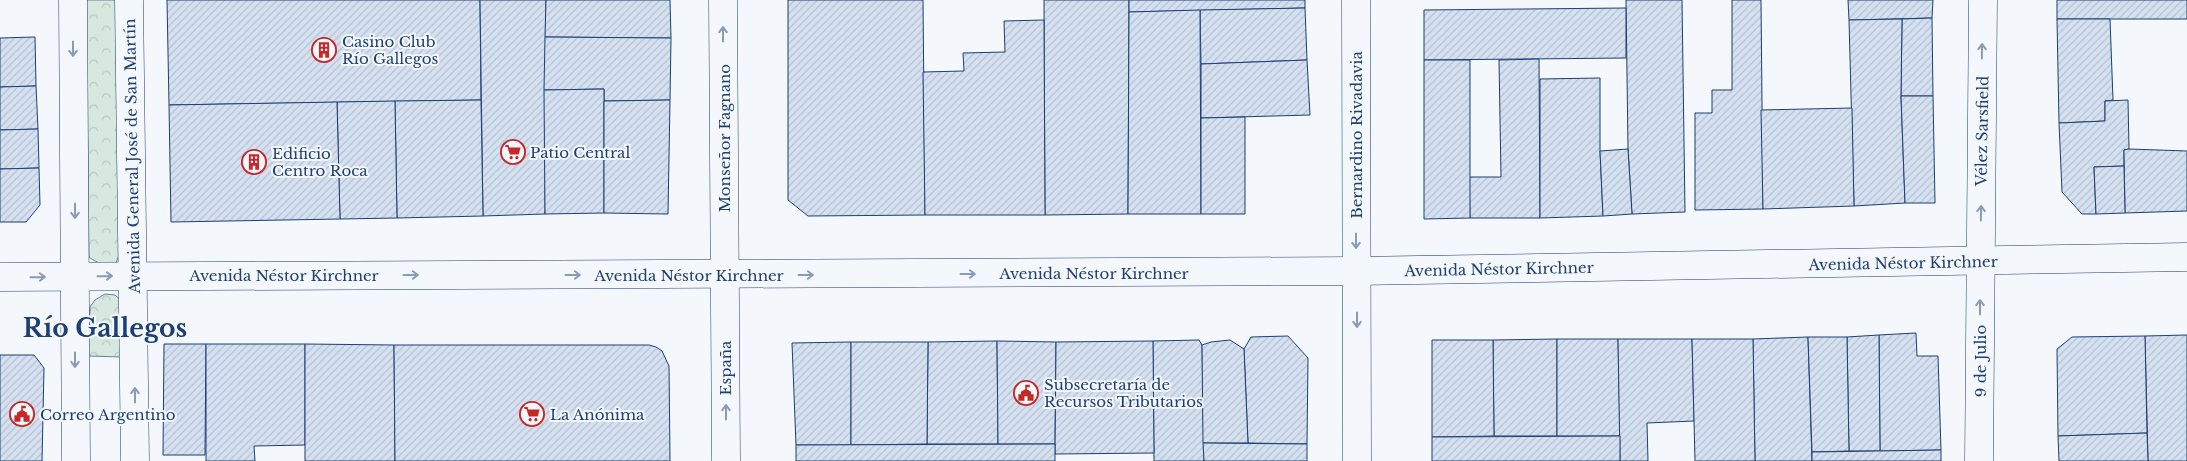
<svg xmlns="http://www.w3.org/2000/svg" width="2187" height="461" font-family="'Libre Baskerville',serif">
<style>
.park{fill:url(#park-crowns);stroke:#687fa3}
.building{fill:url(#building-hatch);stroke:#1d3f73}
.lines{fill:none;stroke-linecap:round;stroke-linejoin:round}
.minor-casing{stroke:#1d3f73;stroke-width:29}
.secondary-casing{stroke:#1d3f73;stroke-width:29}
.primary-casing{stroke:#1d3f73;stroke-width:29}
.minor{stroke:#f4f7fb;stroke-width:28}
.secondary{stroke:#f4f7fb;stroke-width:28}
.primary{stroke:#f4f7fb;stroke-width:28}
.oneway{stroke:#889bb7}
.labels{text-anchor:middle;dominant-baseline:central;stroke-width:4;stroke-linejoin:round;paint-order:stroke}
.poi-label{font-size:15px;fill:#1d3f73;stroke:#f4f7fb;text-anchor:start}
.street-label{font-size:15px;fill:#1d3f73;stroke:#f4f7fb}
.town-label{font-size:25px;font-weight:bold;fill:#1d3f73;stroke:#f4f7fb}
</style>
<defs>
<pattern id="park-crowns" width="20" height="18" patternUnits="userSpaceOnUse" patternTransform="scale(1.25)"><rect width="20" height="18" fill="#d7e8df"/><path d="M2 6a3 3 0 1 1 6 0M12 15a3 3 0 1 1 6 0" fill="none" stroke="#b8c8c3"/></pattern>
<pattern id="building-hatch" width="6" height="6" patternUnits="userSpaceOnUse" patternTransform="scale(1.25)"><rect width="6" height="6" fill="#d5e0f0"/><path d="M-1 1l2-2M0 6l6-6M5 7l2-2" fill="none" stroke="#b6c1d1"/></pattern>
</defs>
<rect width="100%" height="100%" fill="#f4f7fb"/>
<!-- park -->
<g class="park">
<path d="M86,0H116L120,252L116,263C104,265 98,264 89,257Z"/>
<path d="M105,294L115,295L123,302V357L88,356L90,307L95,300Z"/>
</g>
<!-- building -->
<g class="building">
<path d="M167,0H480L481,100L169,105Z"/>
<path d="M480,0H546L545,214L483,216Z"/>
<path d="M546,0H670L671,38L545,37Z"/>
<path d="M788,0H923L925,215L808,216L788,200Z"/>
<path d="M1044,0H1129L1128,214L1045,215Z"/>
<path d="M1129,0H1305V8L1129,12Z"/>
<path d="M1626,0H1682L1685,212L1632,214L1628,149Z"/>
<path d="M1732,0H1761L1763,209L1695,210V113H1712V90H1732Z"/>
<path d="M1848,0H1933L1932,18L1849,20Z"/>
<rect x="2057" y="0" width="130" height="19"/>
<path d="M1305,8L1307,60L1201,64L1200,10Z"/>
<path d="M1626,8V58L1424,60V10Z"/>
<path d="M1200,10L1201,214H1128L1129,12Z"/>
<path d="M1932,18L1933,96H1901L1902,19Z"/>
<path d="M1902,19L1901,96L1905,203L1854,206L1849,20Z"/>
<path d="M2057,19H2110L2113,100L2105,101V121L2059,123Z"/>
<path d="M1044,20L1045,215H925L923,72L964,71L963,53L1005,52L1004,21Z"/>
<path d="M35,37L36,86L0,87V38Z"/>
<path d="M545,37L671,38L670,100L604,101V89L544,90Z"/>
<path d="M1539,59L1540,218H1470L1469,177H1501L1499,60Z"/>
<path d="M1307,60L1310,115L1201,118V64Z"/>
<path d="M1424,60H1470V218L1424,219Z"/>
<path d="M1600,78V151L1603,216L1540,218V79Z"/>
<path d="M36,86L38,129L0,130V87Z"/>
<path d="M604,89V213L545,214L544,90Z"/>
<path d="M1901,96H1933L1935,203H1905Z"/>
<path d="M481,100L483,216L397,218L395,101Z"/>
<path d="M670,100L668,214L604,213V101Z"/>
<path d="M2128,100L2129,149L2124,150V166L2094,167L2096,214H2082L2062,192L2059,123L2105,121V101Z"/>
<path d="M395,101L397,218L340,219L337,102Z"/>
<path d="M337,102L340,219L171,222L169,105Z"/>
<path d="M1852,108L1854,206L1763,209L1761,110Z"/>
<path d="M1245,117V214H1201V118Z"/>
<path d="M38,129L39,168L0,169V130Z"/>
<path d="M1628,149L1632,214L1603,216L1600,151Z"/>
<path d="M2129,149L2187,151V211L2125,213L2124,150Z"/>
<path d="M2124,166L2125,213L2096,214L2094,167Z"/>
<path d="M39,168L40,205L26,222H0V169Z"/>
<path d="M1916,333L1917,356H1938L1941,450L1880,451L1879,335Z"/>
<path d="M1879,335L1880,451H1849L1847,337Z"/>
<path d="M2187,335V461H2148L2145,336Z"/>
<path d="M1288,336L1308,358L1307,444L1248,443L1244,349L1251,337Z"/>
<path d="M2145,336L2147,433L2058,436L2057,349L2072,337Z"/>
<path d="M1808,337L1812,461H1755L1753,339Z"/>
<path d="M1808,337H1847L1849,451L1812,452Z"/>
<path d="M1557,339V436H1494L1493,340Z"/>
<path d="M1557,339H1618L1620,436H1557Z"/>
<path d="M1618,339H1692L1694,421L1647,423L1648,461H1620Z"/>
<path d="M1692,339H1753L1755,461H1695Z"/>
<path d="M1199,340L1202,345L1204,461H1154L1153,341Z"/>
<path d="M1230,340L1244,349L1248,443H1203L1202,345L1211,342Z"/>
<path d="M1432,340H1493L1494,436L1432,437Z"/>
<path d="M997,341L998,444H927L928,342Z"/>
<path d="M997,341L1056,342L1055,444H998Z"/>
<path d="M1153,341L1154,453L1055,454L1056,342Z"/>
<path d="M851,342V445H796L792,343Z"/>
<path d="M851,342H928L927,444L851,445Z"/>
<path d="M164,344H206L205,455H163Z"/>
<path d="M206,344H305V445L254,446L255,461H206Z"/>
<path d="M305,344L394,345L395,461H305Z"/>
<path d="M394,345H649L656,347L662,351L669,366L670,461H395Z"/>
<path d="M0,355H34L44,368L42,461H0Z"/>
<path d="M2147,433L2148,461H2059L2058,436Z"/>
<path d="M1620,436V461H1432V437Z"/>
<path d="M1203,443L1307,444V461H1204Z"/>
<path d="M1055,444V461H796V445Z"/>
<path d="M1941,450V461H1812V452Z"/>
</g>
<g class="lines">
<defs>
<g id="minor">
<path d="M723,0L726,461"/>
<path d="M1356,0L1357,461"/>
<path d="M1979,461L1983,0"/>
</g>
<path id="secondary" d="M0,277L1356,271L2187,257"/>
<g id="primary">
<path d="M73,0L76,461"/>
<path d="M129,0L135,461"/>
</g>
</defs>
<!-- minor casing -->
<use href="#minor" class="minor-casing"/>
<!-- secondary casing -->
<use href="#secondary" class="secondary-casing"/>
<!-- primary casing -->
<use href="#primary" class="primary-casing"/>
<!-- minor -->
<use href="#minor" class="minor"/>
<!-- secondary -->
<use href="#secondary" class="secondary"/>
<!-- primary -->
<use href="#primary" class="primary"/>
</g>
<!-- one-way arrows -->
<defs><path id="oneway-shaft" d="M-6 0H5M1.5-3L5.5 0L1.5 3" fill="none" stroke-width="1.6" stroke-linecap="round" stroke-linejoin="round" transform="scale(1.25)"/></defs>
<g class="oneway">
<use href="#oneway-shaft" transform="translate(723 34) rotate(-90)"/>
<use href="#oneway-shaft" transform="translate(73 49) rotate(90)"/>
<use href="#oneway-shaft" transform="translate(1982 51) rotate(-89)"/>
<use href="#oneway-shaft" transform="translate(75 211) rotate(90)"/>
<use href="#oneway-shaft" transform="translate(1981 213) rotate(-89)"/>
<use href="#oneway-shaft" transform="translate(1356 241) rotate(90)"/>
<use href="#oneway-shaft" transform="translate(968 274)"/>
<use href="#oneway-shaft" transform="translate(411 275)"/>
<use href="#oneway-shaft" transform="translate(573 275)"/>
<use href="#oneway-shaft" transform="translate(806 275)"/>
<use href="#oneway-shaft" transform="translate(105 276) rotate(-1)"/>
<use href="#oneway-shaft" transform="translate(38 277) rotate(-1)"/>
<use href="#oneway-shaft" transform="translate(1980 307) rotate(-90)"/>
<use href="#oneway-shaft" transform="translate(1357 320) rotate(90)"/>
<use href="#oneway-shaft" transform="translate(75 360) rotate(90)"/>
<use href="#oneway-shaft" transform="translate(135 395) rotate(-90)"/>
<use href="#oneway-shaft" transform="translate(726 412) rotate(-90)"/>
</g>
<!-- icons -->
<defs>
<symbol id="building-ring" viewBox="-11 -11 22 22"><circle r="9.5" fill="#f4f7fb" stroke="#c62828" stroke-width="1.5"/><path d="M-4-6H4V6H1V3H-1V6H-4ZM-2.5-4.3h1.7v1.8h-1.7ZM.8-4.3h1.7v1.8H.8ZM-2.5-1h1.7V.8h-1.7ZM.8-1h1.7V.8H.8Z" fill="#c62828"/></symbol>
<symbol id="supermarket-ring" viewBox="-11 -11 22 22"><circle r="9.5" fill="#f4f7fb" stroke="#c62828" stroke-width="1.5"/><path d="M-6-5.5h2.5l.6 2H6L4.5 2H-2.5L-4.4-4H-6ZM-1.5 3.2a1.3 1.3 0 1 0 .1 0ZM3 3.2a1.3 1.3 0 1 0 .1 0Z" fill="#c62828"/></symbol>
<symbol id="civic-ring" viewBox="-11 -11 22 22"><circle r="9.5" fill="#f4f7fb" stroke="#c62828" stroke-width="1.5"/><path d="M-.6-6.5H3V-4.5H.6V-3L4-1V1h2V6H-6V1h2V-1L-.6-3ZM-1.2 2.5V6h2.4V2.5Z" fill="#c62828"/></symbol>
</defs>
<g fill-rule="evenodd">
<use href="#building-ring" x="310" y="36" width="28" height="28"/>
<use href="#supermarket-ring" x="499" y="138" width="28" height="28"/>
<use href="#building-ring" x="240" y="148" width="28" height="28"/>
<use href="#civic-ring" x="1012" y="379" width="28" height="28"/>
<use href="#civic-ring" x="8" y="400" width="28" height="28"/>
<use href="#supermarket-ring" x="518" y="400" width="28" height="28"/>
</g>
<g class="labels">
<!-- poi labels -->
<g class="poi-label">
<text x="342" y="41">Casino Club<tspan x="342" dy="17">Río Gallegos</tspan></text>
<text x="530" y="152">Patio Central</text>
<text x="272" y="153">Edificio<tspan x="272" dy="17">Centro Roca</tspan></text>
<text x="1044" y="384">Subsecretaría de<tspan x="1044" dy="17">Recursos Tributarios</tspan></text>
<text x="40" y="414">Correo Argentino</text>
<text x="550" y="414">La Anónima</text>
</g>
<!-- street labels -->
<g class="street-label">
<text transform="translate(1982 131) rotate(-89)">Vélez Sarsfield</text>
<text transform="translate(1356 135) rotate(-90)">Bernardino Rivadavia</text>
<text transform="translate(724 138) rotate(-90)">Monseñor Fagnano</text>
<text transform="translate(132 156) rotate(-91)">Avenida General José de San Martín</text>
<text transform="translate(1903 263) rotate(-1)">Avenida Néstor Kirchner</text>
<text transform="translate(1499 269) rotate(-1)">Avenida Néstor Kirchner</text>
<text x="1094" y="273">Avenida Néstor Kirchner</text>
<text x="284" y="275">Avenida Néstor Kirchner</text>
<text x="689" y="275">Avenida Néstor Kirchner</text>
<text transform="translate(1980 361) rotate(-90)">9 de Julio</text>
<text transform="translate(725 368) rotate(-90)">España</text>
</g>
<!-- town labels -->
<g class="town-label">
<text x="105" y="328">Río Gallegos</text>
</g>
</g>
</svg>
